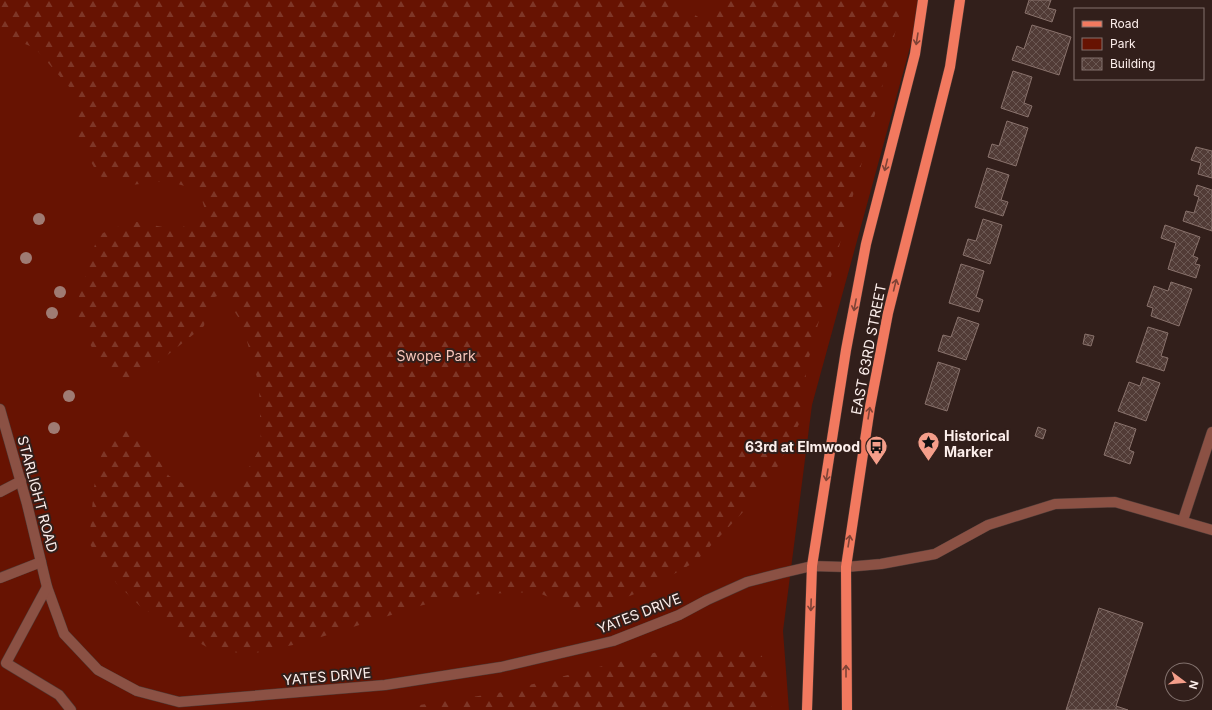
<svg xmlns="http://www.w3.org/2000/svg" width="1212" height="710" font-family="Inter,sans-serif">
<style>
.green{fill:#671302}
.forest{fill:url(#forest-firs)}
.building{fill:url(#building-cross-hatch);stroke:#89726c}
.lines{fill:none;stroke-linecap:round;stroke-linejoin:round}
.minor-casing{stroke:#4e3c38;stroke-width:11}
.major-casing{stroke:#4e3c38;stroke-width:11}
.minor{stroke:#8b5144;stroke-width:10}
.major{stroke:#f2795f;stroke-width:10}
.tree{fill:#9f7b73}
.oneway{stroke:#7f4336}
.labels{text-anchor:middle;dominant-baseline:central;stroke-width:4;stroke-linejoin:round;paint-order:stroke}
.street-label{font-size:14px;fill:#fceeeb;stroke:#321f1b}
.park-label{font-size:14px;fill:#f9c7bb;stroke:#321f1b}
.poi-label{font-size:14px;font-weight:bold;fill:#fceeeb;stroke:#321f1b;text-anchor:start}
</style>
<defs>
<pattern id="forest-firs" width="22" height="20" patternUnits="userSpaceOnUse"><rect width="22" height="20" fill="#671302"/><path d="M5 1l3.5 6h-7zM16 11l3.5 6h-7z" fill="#7e3627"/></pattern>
<pattern id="building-cross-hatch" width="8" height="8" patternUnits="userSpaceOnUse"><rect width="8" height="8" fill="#513b36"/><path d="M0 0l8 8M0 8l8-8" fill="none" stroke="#6b5853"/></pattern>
</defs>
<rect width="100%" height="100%" fill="#321f1b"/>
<!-- green -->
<path class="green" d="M0,0H923L812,405L783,631L789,710H0Z"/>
<!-- forest -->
<g class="forest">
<path d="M0,0H671L703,20L718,5L720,0H900V12L881,92L807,365L801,420L778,466L746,509L695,562L651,587L594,611L571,607L537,592L479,594L423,605L302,643L251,654L212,650L173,628L140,606L117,584L89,543L94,487L104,443L123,429L144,438L169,476L199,492L238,487L261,446L259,385L242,323L223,294L209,299L204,326L126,388L91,346L75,309L98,235L132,221L178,230L206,213L199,190L167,181L131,185L99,176L78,139V97L35,48L0,34Z"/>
<path d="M723,647L757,649L767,664L772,710H387L498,693L661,651Z"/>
</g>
<!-- building -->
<g class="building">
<path d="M1029,0H1051L1048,8L1056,10L1052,22L1025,13Z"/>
<path d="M1032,25L1071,37L1059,75L1012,60L1017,46L1024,49Z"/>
<path d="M1013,71L1032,77L1024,103L1032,106L1028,117L1001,108Z"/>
<path d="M1007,121L1028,128L1016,166L988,157L992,144L999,146Z"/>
<path d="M1196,147L1212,151V178L1198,174L1201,163L1191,160Z"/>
<path d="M987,168L1009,175L1001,200L1008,202L1003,216L975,207Z"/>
<path d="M1197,185L1212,190V231L1183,221L1186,211L1194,213L1199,197L1194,195Z"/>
<path d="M983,219L1002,225L990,264L963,255L968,239L976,241Z"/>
<path d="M1165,225L1200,237L1193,256L1198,258L1195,264L1200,265L1196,278L1168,269L1176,243L1161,238Z"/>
<path d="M961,264L984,271L976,297L983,300L979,312L949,303Z"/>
<path d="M1171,282L1192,289L1179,326L1151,316L1153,308L1147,306L1154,286L1168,291Z"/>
<path d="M958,317L979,324L966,360L938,351L943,335L951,337Z"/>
<path d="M1148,327L1168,333L1161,356L1168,358L1164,371L1136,362Z"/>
<path d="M1085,334L1094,336L1091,346L1083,344Z"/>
<path d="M938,362L960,369L947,411L925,404Z"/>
<path d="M1143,377L1160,383L1146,421L1118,411L1129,382L1140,386Z"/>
<path d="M1115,422L1136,429L1129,450L1134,452L1130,464L1104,455Z"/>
<path d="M1038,427L1046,430L1043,439L1035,436Z"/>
<path d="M1099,608L1143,623L1116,706L1128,710H1066Z"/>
</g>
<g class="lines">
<defs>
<g id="minor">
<path d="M0,409L27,504L47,587L64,634L98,670L137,691L179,702L385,685L501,667L613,641L679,615L707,600L747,582L782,573L812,566L846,567L881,564L935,554L988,525L1055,504L1115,502L1212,530"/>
<path d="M0,492L21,481"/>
<path d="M1183,520L1212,432"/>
<path d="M0,578L41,562"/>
<path d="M47,587L6,663L59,695L71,710"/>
</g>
<g id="major">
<path d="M807,710L812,566L846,350L866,244L915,54L923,0"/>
<path d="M847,710L846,567L870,407L888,313L950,67L960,0"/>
</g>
</defs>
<!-- minor casing -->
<use href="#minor" class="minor-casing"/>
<!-- major casing -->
<use href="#major" class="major-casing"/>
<!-- minor -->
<use href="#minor" class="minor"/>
<!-- major -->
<use href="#major" class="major"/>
</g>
<!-- trees -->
<g class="tree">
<circle cx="39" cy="219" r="6"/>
<circle cx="26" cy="258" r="6"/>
<circle cx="60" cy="292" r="6"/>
<circle cx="52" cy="313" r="6"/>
<circle cx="69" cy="396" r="6"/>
<circle cx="54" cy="428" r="6"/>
</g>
<!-- one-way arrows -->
<defs><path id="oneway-shaft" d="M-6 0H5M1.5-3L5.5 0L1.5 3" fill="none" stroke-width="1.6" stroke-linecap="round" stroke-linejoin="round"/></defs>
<g class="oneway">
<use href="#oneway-shaft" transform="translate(917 39) rotate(99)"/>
<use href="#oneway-shaft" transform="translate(886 165) rotate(104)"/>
<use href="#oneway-shaft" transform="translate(895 285) rotate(-76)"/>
<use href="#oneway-shaft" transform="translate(855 305) rotate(101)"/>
<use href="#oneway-shaft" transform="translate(869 413) rotate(-81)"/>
<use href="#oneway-shaft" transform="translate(827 475) rotate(99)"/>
<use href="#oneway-shaft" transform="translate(849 541) rotate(-81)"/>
<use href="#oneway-shaft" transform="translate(811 605) rotate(92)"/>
<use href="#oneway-shaft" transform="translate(846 671) rotate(-90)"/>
</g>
<!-- icons -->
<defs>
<symbol id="sight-pin" viewBox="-11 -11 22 30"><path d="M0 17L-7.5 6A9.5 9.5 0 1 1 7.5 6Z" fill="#f49e8a" stroke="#321f1b"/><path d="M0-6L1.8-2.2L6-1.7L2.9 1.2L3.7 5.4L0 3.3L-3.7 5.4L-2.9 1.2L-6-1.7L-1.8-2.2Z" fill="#111"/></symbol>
<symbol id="bus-pin" viewBox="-11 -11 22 30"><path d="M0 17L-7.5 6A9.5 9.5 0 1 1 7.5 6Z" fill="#f49e8a" stroke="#321f1b"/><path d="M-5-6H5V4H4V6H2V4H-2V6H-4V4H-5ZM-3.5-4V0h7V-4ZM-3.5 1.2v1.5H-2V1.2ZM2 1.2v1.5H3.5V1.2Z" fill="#111"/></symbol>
</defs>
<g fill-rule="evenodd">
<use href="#sight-pin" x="916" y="430" width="25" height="34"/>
<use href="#bus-pin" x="864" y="434" width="25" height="34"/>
</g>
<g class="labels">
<!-- street labels -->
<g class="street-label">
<text transform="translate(868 349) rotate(-79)">EAST 63RD STREET</text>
<text transform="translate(38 494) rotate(75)">STARLIGHT ROAD</text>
<text transform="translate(639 613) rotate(-21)">YATES DRIVE</text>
<text transform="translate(327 676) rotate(-5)">YATES DRIVE</text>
</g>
<!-- park labels -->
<g class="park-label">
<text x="436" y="355">Swope Park</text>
</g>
<!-- poi labels -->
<g class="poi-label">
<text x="944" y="435">Historical<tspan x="944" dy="16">Marker</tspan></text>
<text x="860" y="446" text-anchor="end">63rd at Elmwood</text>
</g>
</g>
<!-- legend -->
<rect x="1074" y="8" width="130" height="72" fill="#321f1b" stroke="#83726e"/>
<rect x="1082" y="21" width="20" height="6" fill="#f2795f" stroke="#83726e"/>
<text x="1110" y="28" font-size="12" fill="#fceeeb">Road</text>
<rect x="1082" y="38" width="20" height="12" fill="#671302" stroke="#83726e"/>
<text x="1110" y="48" font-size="12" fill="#fceeeb">Park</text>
<rect x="1082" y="58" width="20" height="12" fill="url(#building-cross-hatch)" stroke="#83726e"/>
<text x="1110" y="68" font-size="12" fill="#fceeeb">Building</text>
<!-- north arrow -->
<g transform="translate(1184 682) rotate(106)"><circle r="19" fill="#321f1b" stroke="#83726e"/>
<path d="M0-3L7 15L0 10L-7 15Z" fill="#f49e8a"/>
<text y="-6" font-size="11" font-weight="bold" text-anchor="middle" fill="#fceeeb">N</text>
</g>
</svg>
